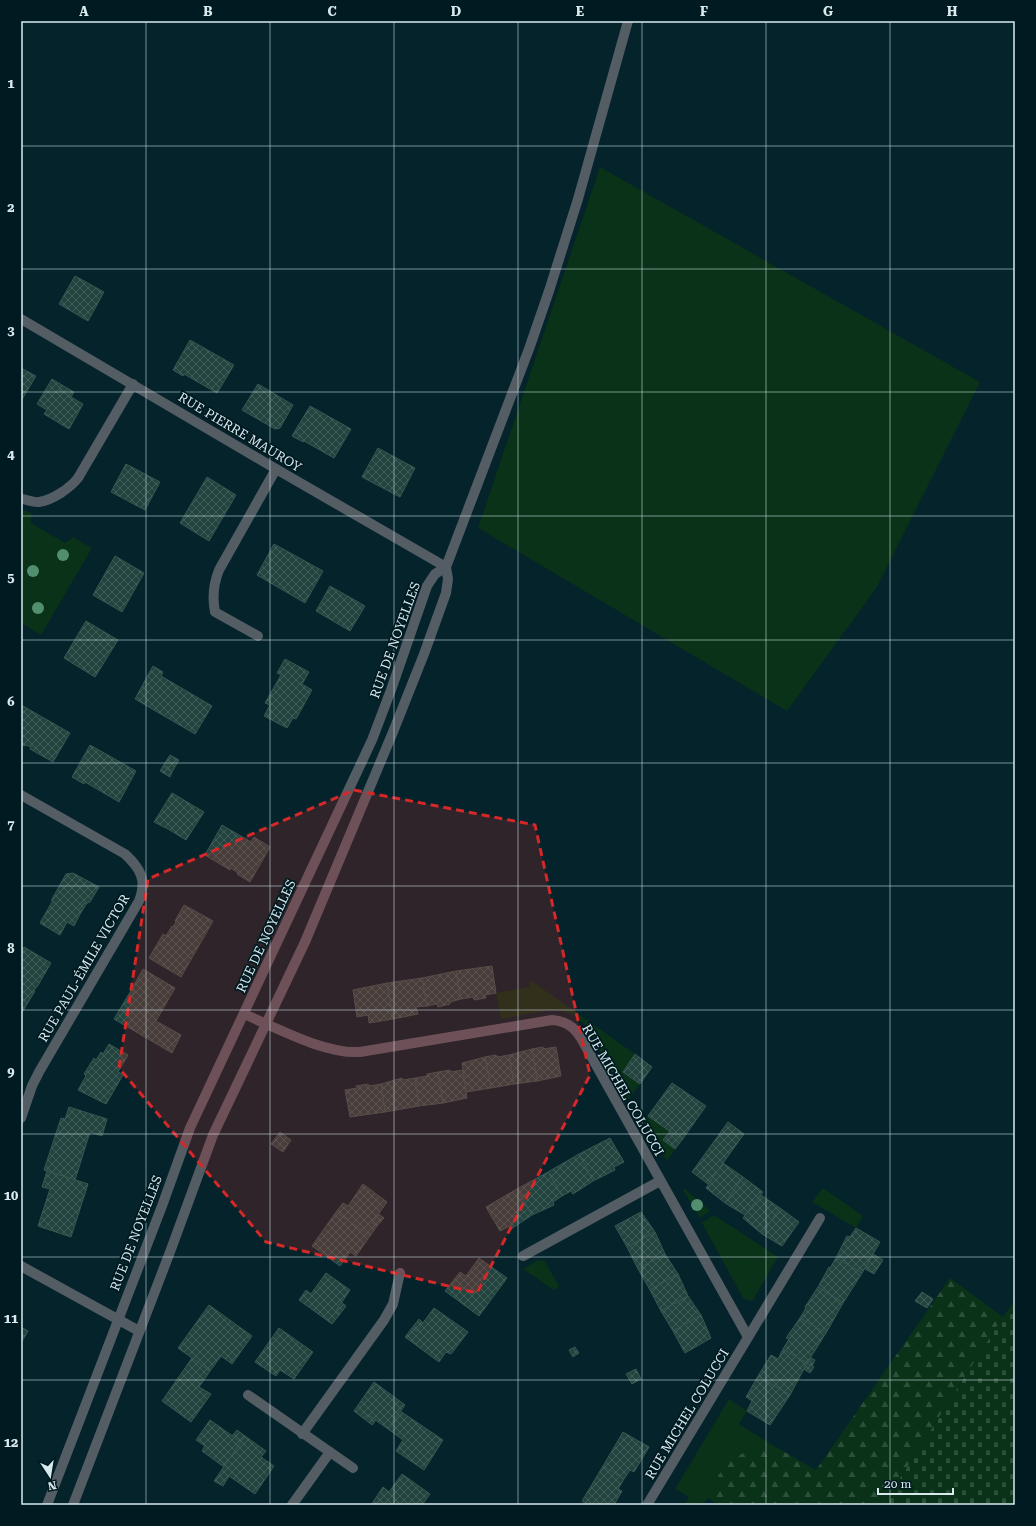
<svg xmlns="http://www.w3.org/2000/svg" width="1036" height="1526" font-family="'Roboto Serif',serif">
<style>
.green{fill:#093218}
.forest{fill:url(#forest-firs)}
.cemetery{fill:url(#cemetery-stones)}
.building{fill:url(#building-cross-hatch);stroke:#375752}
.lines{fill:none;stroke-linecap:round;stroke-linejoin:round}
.minor{stroke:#545c64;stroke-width:10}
.tertiary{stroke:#545c64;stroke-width:10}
.tree{fill:#528e70}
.marked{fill:#d62828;fill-opacity:0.2;stroke:#d62828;stroke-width:3;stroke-dasharray:8 5;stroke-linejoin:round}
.grid{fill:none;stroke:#d9eaef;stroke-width:1;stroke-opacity:0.55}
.labels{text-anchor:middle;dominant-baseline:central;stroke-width:3.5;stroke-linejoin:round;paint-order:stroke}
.street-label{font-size:13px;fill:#d9eaef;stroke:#001a21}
.neatline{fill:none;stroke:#d9eaef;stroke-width:1.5}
.grid-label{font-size:13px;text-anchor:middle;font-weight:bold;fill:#d9eaef}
</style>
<defs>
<pattern id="forest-firs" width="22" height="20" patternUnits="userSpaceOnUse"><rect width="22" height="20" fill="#093218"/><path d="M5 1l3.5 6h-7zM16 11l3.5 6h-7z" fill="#2c503a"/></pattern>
<pattern id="cemetery-stones" width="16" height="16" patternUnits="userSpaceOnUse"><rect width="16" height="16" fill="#093218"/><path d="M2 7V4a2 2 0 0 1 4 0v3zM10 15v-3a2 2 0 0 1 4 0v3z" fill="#2c503a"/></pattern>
<pattern id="building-cross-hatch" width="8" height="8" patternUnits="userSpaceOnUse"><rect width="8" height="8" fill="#23433f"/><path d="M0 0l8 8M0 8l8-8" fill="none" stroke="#425e5b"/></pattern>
</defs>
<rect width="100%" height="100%" fill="#04232b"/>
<!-- green -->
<g class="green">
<path d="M600,167L980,382L877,587L787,711L478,528Z"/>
<path d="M21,511H26L32,513L31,523L65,543L73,537L92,548L41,635L21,623L22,613L21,612Z"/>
<path d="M529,979L635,1054L623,1072L640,1084L627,1101L587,1027L574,1015L559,1010H550L501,1019L496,993L530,987Z"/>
<path d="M648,1116L670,1131L663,1140L675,1149L667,1161L644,1122Z"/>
<path d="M823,1188L863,1216L856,1228L812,1202Z"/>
<path d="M683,1189H685L710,1211L700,1218L683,1190Z"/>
<path d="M714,1215L778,1257L753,1300L750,1301L743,1298L702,1223Z"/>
<path d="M544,1260L559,1286L554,1290L523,1269L536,1261Z"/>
<path d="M729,1399L747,1411L739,1424L776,1447H754L715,1491L717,1505L708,1498L702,1505H684L689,1497L675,1489Z"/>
</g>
<!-- forest -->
<path class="forest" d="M950,1278L1003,1317L883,1505H717L715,1491L718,1476L729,1461L754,1447H776L816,1470Z"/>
<!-- cemetery -->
<path class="cemetery" d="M1015,1300V1505H883L1003,1317Z"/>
<!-- building -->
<g class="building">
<path d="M75,276L104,292L88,321L59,304Z"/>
<path d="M190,340L234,365L217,393L184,374L183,376L173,370Z"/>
<path d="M21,368L36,376L21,401Z"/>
<path d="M52,379L62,385L59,390L83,404L69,429L44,414L47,410L37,404Z"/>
<path d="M258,384L293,405L280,428L275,429L242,410Z"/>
<path d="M62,385L74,392L71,397L59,390Z"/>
<path d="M310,406L351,429L334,458L304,441L303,442L292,436Z"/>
<path d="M378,448L415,468L400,497L362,477Z"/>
<path d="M126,464L160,482L145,510L111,492Z"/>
<path d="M207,477L236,495L209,541L180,523Z"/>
<path d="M274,544L323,571L305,603L257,575Z"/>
<path d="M115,556L144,573L122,612L93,595Z"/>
<path d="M330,586L365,606L350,631L316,611Z"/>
<path d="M86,621L118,640L95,677L64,658Z"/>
<path d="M285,659L309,672L302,684L312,690L296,719L293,718L287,728L264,716L270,705L265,703L281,675L277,673Z"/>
<path d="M153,666L163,672L161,676L212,706L195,734L135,699Z"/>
<path d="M23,706L70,733L53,762L30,749L31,747L26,745L24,746L21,744V710Z"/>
<path d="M90,745L136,771L119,802L85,782L84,784L72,777Z"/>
<path d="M170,755L179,760L172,772L163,766Z"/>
<path d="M163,766L172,772L170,777L160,771Z"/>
<path d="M172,793L204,812L186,840L168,829L154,822Z"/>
<path d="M222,825L251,842L254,837L270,847L250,882L237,874L238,873L231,868L230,870L205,855Z"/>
<path d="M73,873L99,887L90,902L83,904L79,910L80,914L74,926L67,922L60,935L40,923L52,902V899L66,874Z"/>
<path d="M87,903L80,914L79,910L83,904Z"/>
<path d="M184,905L213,921L181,977L149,958L163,934L166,936L172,926L173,927L176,922L175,921Z"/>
<path d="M24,947L51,963L37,987H36L34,991H35L21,1014V951Z"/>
<path d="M492,966L496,993L485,995L486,998L474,1000L473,997L461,999L456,971Z"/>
<path d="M143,969L175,988L156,1021L181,1035L172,1053L114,1019L123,1004L129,1001L133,994V987Z"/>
<path d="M456,971L461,999L450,1002V1004L438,1007L437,1004L427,1006L422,978Z"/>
<path d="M422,978L427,1006L416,1007L418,1014L393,1019L387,983Z"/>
<path d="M387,983L393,1019L369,1023L368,1015L357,1017L353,990Z"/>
<path d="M133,987V994L129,1001L123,1004Z"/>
<path d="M109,1044L128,1055L118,1072L123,1075L106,1104L78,1090L86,1076L84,1074L94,1058L96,1060L101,1052L103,1054Z"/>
<path d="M543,1047V1049L556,1047L561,1076L537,1081L532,1049Z"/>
<path d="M532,1049L537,1081L514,1084L509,1055Z"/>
<path d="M635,1054L652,1067L640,1084L623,1072Z"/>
<path d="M496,1055L497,1057L509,1055L514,1084L491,1088L485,1057Z"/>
<path d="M485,1057L491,1088L466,1092L462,1063Z"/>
<path d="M450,1070V1072L463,1070L467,1098L443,1103L438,1072Z"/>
<path d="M438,1072L443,1103L419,1106L415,1078L427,1076V1074Z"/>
<path d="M402,1078L403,1080L415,1078L419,1106L385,1112L381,1084Z"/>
<path d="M672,1083L706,1106L682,1140L648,1116Z"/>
<path d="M368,1084L369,1086L381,1084L385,1112L350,1117L345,1090L357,1088L356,1086Z"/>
<path d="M69,1107L107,1119L102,1136L90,1132L75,1180L44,1170L61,1118L65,1119Z"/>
<path d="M728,1122L744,1134L708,1184L692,1172Z"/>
<path d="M670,1131L682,1140L675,1149L663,1140Z"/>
<path d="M280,1132L291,1140L283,1152L271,1144Z"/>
<path d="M610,1138L624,1162L614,1167L615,1170L593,1181L579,1154Z"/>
<path d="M579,1154L593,1181L573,1194L571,1191L562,1196L548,1172Z"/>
<path d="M723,1163L743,1177L725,1203L706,1188Z"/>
<path d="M47,1171L88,1184L71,1237L38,1226L50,1189L42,1187Z"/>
<path d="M548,1172L562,1196L553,1202L554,1205L532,1215L517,1189Z"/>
<path d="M743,1177L763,1192L745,1215L725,1203Z"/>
<path d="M363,1184L387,1202L372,1223L377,1226L370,1236L336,1212L343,1203L348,1206Z"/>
<path d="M517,1189L532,1215L511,1229L510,1226L500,1231L486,1207Z"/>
<path d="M761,1195L780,1208L762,1234L743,1218Z"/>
<path d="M780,1208L799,1222L782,1246L762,1234Z"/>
<path d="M336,1212L370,1236L356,1256L350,1252L340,1266L312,1246Z"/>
<path d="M641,1212L655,1232L627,1247L615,1226Z"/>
<path d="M379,1214L384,1218L377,1226L372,1223Z"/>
<path d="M856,1228L880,1242L862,1273L836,1258L847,1236L850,1237Z"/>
<path d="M655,1232L665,1254L638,1269L627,1247Z"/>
<path d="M665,1254L678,1274L650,1290L638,1269Z"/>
<path d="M873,1254L883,1260L874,1274L865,1269Z"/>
<path d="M479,1258L507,1278L479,1316L445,1291L460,1272L466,1276Z"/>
<path d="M836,1258L862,1273L843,1303L818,1287L829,1267L830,1268Z"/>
<path d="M326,1273L350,1290L336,1311L340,1314L332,1324L299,1300L306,1290L311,1294Z"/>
<path d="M678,1274L688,1296L661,1311L650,1290Z"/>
<path d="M818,1287L843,1303L826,1333L800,1318L806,1308L805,1307Z"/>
<path d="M922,1292L933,1299L927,1308L915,1301Z"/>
<path d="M688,1296L701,1315L673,1331L661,1311Z"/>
<path d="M341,1302L346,1306L340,1314L336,1311Z"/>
<path d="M209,1305L252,1336L232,1364L221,1356L210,1371L178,1348Z"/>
<path d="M434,1308L468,1332L451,1354L446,1352L439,1362L405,1337L412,1328L417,1331Z"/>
<path d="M701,1315L711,1338L685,1353L673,1331Z"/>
<path d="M800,1318L826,1333L807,1363L783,1349L789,1339L786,1338Z"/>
<path d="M419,1319L423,1323L417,1331L412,1328Z"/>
<path d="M21,1327L28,1331L21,1343Z"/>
<path d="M279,1328L313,1352L294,1379L280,1370L276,1376L255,1362Z"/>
<path d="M575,1347L579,1353L573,1357L569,1350Z"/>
<path d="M783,1349L807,1363L790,1395L758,1376L771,1355L778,1359Z"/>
<path d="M192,1358L210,1371L199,1387L211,1394L191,1422L162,1401Z"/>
<path d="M811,1358L815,1360L812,1366L807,1363Z"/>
<path d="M807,1363L814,1367L810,1373L804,1369Z"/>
<path d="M636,1369L641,1379L632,1384L626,1374Z"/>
<path d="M758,1376L790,1395L770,1425L747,1411L752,1401L746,1397Z"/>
<path d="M374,1382L405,1405L388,1429L367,1414L363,1418L354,1411Z"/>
<path d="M400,1411L443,1440L424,1470L396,1451L403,1440L388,1429Z"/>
<path d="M367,1414L376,1420L372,1425L363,1418Z"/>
<path d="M210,1420L241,1442L224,1467L202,1451L205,1446L196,1440Z"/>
<path d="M237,1430L245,1436L241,1442L232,1436Z"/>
<path d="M623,1432L649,1447L634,1472L630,1470L624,1479L603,1466Z"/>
<path d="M245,1436L266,1451L261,1457L274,1466L255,1494L229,1476L223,1486L214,1481Z"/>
<path d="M603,1466L624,1479L618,1489L622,1491L614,1505H588L582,1501Z"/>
<path d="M402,1474L430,1494L422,1505H371L383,1487L389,1492Z"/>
</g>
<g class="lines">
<!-- minor -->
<g class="minor">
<path d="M21,319L276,469L446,567"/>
<path d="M21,499C27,499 32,503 39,502C53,500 70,488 78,478L133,384"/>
<path d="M258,636L215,612C212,597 213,585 219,570L276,469"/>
<path d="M21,795L125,854C141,869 147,880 139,901L39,1072L32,1086L21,1118"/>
<path d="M244,1014C277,1028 324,1054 360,1052L552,1020C566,1021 574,1027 581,1038L748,1337"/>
<path d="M523,1256L660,1181"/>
<path d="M21,1266L139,1331"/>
<path d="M248,1395L353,1468"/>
<path d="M302,1434L384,1320L393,1304L400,1273"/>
<path d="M292,1505L330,1452"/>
<path d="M647,1505L820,1218"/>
</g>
<!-- tertiary -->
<g class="tertiary">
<path d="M446,567L529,349L549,291L578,199L628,21"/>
<path d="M47,1505L162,1206L190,1128L372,740L391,690L427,586L435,574L446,567"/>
<path d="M73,1505L170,1252L213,1135L305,942L393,732L424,654L446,593L448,579L446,567"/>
</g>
</g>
<!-- trees -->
<g class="tree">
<circle cx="63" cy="555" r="6"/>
<circle cx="33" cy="571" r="6"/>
<circle cx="38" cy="608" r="6"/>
<circle cx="697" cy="1205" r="6"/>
</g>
<!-- marked area -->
<path class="marked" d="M354,790L535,825L590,1075L477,1293L266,1242L119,1068L148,879Z"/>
<!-- grid -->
<path class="grid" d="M146,21V1505M270,21V1505M394,21V1505M518,21V1505M642,21V1505M766,21V1505M890,21V1505M21,146H1015M21,269H1015M21,392H1015M21,516H1015M21,640H1015M21,763H1015M21,886H1015M21,1010H1015M21,1134H1015M21,1257H1015M21,1380H1015"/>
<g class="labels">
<!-- street labels -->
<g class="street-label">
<text transform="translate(240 432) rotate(31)">RUE PIERRE MAUROY</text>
<text transform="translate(395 640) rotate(-70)">RUE DE NOYELLES</text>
<text transform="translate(266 936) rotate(-65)">RUE DE NOYELLES</text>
<text transform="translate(84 968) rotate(-60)">RUE PAUL-ÉMILE VICTOR</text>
<text transform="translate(623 1090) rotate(60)">RUE MICHEL COLUCCI</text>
<text transform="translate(136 1233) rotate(-69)">RUE DE NOYELLES</text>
<text transform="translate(687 1414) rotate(-59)">RUE MICHEL COLUCCI</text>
</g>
</g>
<!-- border -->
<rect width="1036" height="1526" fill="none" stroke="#001a21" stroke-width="44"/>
<!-- north arrow -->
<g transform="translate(50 1476) rotate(168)" stroke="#001a21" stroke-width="3" paint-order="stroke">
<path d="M0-3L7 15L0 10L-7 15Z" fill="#d9eaef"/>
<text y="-6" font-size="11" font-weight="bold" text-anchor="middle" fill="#d9eaef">N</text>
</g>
<!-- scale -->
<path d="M878 1488v6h75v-6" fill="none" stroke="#d9eaef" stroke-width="2"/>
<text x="884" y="1488" font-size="12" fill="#d9eaef" stroke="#001a21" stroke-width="3" paint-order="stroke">20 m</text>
<rect x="22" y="22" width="992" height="1482" class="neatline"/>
<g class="grid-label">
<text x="84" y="16">A</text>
<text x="208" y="16">B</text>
<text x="332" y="16">C</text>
<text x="456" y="16">D</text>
<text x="580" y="16">E</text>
<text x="704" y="16">F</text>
<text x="828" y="16">G</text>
<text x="952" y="16">H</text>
<text x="11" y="88">1</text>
<text x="11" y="212">2</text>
<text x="11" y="335">3</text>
<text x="11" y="459">4</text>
<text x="11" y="582">5</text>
<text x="11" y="706">6</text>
<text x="11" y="829">7</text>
<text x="11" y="953">8</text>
<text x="11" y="1076">9</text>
<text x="11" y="1200">10</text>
<text x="11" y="1323">11</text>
<text x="11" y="1447">12</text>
</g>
</svg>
